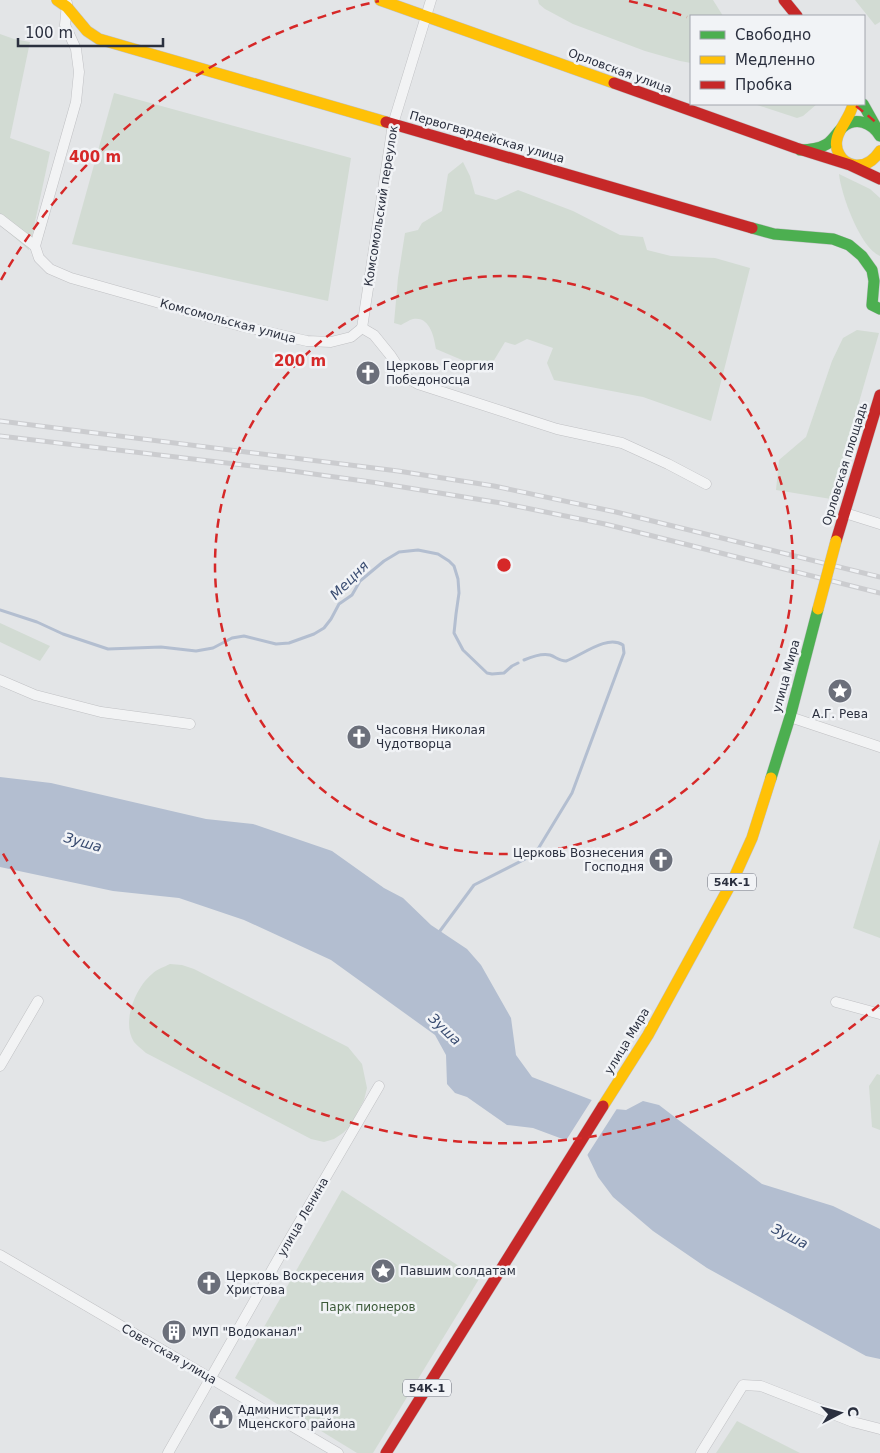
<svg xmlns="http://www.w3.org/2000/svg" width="880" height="1453" font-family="'DejaVu Sans',sans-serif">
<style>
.green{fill:#d2dbd3}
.water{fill:#b3bed0}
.pier{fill:#e3e5e7}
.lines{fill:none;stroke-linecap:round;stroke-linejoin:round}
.stream{stroke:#b3bed0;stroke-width:3}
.street-casing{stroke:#c0c1c4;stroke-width:11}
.fast-casing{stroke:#c0c1c4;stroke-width:12}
.slow-casing{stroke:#c0c1c4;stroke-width:12}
.jam-casing{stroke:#c0c1c4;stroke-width:12}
.street{stroke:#f2f3f4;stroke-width:10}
.fast{stroke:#4caf50;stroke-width:11}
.slow{stroke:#ffc107;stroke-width:11}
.jam{stroke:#c62828;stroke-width:11}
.rail-casing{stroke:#cbcccf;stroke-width:5}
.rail{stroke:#f1f3f6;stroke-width:3;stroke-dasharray:9;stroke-linecap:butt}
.slow-bridge-casing{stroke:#c0c2c5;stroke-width:12;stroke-linecap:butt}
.slow-bridge{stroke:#ffc107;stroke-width:11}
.ring{fill:none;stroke:#d62828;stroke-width:2.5;stroke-dasharray:9 6}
.labels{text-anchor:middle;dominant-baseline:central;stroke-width:5;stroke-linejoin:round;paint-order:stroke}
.shield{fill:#f1f3f6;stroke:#666a76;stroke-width:1}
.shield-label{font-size:11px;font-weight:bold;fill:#2b303f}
.street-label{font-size:12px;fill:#2b303f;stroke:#f1f3f6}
.poi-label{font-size:12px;fill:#2b303f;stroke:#f1f3f6;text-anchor:start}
.park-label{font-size:12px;fill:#3c5a39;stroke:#f1f3f6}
.water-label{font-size:14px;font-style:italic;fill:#384b70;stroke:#f1f3f6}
.centre{fill:#d62828;stroke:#f1f3f6;stroke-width:2.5}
.ring-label{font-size:15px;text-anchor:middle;font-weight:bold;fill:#d62828;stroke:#f1f3f6;stroke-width:5;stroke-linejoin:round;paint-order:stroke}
</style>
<rect width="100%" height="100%" fill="#e3e5e7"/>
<!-- green -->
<g class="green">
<path d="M538,0H713L723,16H691V63L680,61L645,51L573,24L545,9L539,4Z"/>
<path d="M855,0H880V22L875,25Z"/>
<path d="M0,34L14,39L30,42L10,138L50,152L29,250L0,225Z"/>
<path d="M114,93L351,158L328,301L72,244Z"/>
<path d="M754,104H817L803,116L797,118Z"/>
<path d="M463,162L470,176L475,194L496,200L518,190L573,211L620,235L643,237L647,250L671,256L715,258L750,268L711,421L643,397L554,380L547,363L553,348L527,339L515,345L505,342L490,367L462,360L436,349C434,337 430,316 413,319C409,320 405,323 401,325L394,323L398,278L405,233L418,230L422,223L442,211L448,174Z"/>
<path d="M839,174L870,189L880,198V256C860,248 841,194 839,174Z"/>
<path d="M857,330L879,333L831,499L776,490L779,460L806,437L832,361L843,338Z"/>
<path d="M0,623L50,646L40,661L0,642Z"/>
<path d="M880,839V938L853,928Z"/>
<path d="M170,964L182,965L194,969L348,1047L362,1064L367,1088L364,1100L350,1126L343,1133L334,1139L324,1142L311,1139L146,1053C142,1049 137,1046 134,1042C121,1022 136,987 152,974C157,969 164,967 170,964Z"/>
<path d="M877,1074L880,1075V1130L872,1127L869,1086Z"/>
<path d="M342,1190L479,1279L373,1453H357L235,1378Z"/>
<path d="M737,1421L800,1453H716Z"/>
</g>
<!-- water -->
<path class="water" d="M0,777L51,783L206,819L253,824L332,851L384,888L403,898L431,925L467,949L481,965L511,1018L516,1055L532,1077L615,1109L626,1110L643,1101L659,1105L762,1184L833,1206L880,1229V1359L866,1356L707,1268L653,1231L613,1197L598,1177L586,1152L576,1144L533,1128L507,1125L467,1097L455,1093L447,1084L446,1055L435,1035L331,960L244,920L179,898L113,891L0,867Z"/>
<!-- pier -->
<path class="pier" d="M593,1098L618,1107L586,1157L584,1153L575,1146L565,1142Z"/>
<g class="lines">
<!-- stream -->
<g class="stream">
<path d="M0,610L37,622L63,634L108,649L161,647L196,651L213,648L232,638L244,636L276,644L289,643L314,634L324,628L331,619L339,604L352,595L360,581L384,561L399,552L418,550L438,554L449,561L454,566L458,579L459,593L456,614L454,633L463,650L487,673L492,674L504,673L512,666L518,663"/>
<path d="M437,935L474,885L535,854L572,793L624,653L623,645C607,634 581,656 566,661C559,661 556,657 550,655C542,653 531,657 524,660"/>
</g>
<defs>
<g id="street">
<path d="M0,219L35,246L39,258L50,269L71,278L241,326L307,341L331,342L351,337L362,328"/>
<path d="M35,246L76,102L79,72L76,49L65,25L67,3"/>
<path d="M362,328L374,335L391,356L404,376L418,384L557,429L622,443L668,464L706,484"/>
<path d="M362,328L393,124L431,0"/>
<path d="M845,513L880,524"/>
<path d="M0,680L35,695L101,712L190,724"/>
<path d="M790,717L880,747"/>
<path d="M836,1002L880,1014"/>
<path d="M0,1066L38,1001"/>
<path d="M0,1255L338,1453"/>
<path d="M168,1453L285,1247L379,1086"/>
<path d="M701,1453L743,1385L761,1386L853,1422L880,1429"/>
</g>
<g id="fast">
<path d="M863,104L877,129"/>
<path d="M800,150C809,150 819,149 827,144C834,139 837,132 843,127C856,116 872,123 880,136"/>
<path d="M752,228L774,234L833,239L849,245L862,256L872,270L874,281L872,305L880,309"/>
<path d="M771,778L790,717L818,609"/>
</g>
<g id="slow">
<path d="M57,0L67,7L87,31L99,39L386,122"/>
<path d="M380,0L614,83"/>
<path d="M853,104C850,121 829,136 839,154C842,160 848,164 854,165C866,167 874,160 880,151"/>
<path d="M603,1106L648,1035L733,880L752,838L771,778"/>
</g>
<g id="jam">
<path d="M784,0L797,16"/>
<path d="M614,83L796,148L850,165L880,179"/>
<path d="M386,122L752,228"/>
<path d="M836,541L880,395"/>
<path d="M386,1453L603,1106"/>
</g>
</defs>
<!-- street casing -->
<use href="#street" class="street-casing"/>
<!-- fast casing -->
<use href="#fast" class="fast-casing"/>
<!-- slow casing -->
<use href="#slow" class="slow-casing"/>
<!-- jam casing -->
<use href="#jam" class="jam-casing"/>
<!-- street -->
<use href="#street" class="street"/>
<!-- fast -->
<use href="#fast" class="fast"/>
<!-- slow -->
<use href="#slow" class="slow"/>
<!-- jam -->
<use href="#jam" class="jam"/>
<defs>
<g id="rail">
<path d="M0,421L398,471L494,486L616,512L880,577"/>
<path d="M0,436L285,470L378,483L501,503L605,524L880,593"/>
</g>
</defs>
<!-- rail casing -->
<use href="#rail" class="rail-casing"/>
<!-- rail -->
<use href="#rail" class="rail"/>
<defs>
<path id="slow-bridge" d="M818,609L836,541"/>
</defs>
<!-- slow-bridge casing -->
<use href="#slow-bridge" class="slow-bridge-casing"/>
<!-- slow-bridge -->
<use href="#slow-bridge" class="slow-bridge"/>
</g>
<!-- distance rings -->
<g class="ring">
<circle cx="504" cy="565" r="289"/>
<path d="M879 1005A578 578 0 0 1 1 850M1 280A578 578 0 0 1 379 1M629 1A578 578 0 0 1 687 17M856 106A578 578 0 0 1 879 125"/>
</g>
<!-- icons -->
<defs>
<symbol id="church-disc" viewBox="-11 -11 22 22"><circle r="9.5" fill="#6b6f7a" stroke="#f1f3f6"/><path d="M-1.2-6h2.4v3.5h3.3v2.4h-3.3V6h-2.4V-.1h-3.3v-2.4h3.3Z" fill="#fff"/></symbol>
<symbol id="sight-disc" viewBox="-11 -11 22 22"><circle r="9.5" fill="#6b6f7a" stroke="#f1f3f6"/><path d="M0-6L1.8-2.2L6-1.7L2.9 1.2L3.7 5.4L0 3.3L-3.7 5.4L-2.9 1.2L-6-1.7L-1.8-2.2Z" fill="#fff"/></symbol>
<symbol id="building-disc" viewBox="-11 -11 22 22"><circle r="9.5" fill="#6b6f7a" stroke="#f1f3f6"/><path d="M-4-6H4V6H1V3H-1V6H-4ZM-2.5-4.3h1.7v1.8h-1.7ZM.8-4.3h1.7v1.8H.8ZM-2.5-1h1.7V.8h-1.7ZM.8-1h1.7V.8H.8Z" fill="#fff"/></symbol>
<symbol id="civic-disc" viewBox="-11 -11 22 22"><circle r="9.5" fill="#6b6f7a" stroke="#f1f3f6"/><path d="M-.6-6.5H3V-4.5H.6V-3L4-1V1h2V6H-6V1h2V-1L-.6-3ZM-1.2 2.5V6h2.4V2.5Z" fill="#fff"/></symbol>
</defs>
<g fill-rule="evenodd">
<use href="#church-disc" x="354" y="359" width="28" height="28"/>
<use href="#sight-disc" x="826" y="677" width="28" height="28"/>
<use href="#church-disc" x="345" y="723" width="28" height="28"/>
<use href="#church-disc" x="647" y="846" width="28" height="28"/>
<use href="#sight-disc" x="369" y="1257" width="28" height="28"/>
<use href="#church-disc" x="195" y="1269" width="28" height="28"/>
<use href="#building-disc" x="160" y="1318" width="28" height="28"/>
<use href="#civic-disc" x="207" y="1403" width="28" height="28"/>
</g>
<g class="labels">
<!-- shield labels -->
<g class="shield">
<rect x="708" y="873.5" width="48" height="17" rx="4"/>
<rect x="403" y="1379.5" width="48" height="17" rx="4"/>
</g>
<g class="shield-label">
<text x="732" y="882">54К-1</text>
<text x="427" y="1388">54К-1</text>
</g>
<!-- street labels -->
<g class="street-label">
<text transform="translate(620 71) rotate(20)">Орловская улица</text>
<text transform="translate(487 137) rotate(16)">Первогвардейская улица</text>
<text transform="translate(381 206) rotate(-81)">Комсомольский переулок</text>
<text transform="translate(228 321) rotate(15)">Комсомольская улица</text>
<text transform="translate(845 464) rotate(-73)">Орловская площадь</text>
<text transform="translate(786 676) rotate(-75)">улица Мира</text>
<text transform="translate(627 1041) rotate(-59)">улица Мира</text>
<text transform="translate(303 1217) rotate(-60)">улица Ленина</text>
<text transform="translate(169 1354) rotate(30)">Советская улица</text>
</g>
<!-- poi labels -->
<g class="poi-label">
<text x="386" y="366">Церковь Георгия<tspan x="386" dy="14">Победоносца</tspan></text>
<text x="840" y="714" text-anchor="middle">А.Г. Рева</text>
<text x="376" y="730">Часовня Николая<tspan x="376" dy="14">Чудотворца</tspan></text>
<text x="644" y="853" text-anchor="end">Церковь Вознесения<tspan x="644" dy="14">Господня</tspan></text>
<text x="400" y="1271">Павшим солдатам</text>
<text x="226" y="1276">Церковь Воскресения<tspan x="226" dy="14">Христова</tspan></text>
<text x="192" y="1332">МУП "Водоканал"</text>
<text x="238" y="1410">Администрация<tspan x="238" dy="14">Мценского района</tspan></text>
</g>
<!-- park labels -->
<g class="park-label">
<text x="368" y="1307">Парк пионеров</text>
</g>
<!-- water labels -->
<g class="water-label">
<text transform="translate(349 580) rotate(-45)">Мецня</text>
<text transform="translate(83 842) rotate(16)">Зуша</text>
<text transform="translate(445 1029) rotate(44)">Зуша</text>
<text transform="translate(790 1236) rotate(27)">Зуша</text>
</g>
</g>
<circle cx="504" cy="565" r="8" class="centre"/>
<g class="ring-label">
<text x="95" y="162">400 m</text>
<text x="300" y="366">200 m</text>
</g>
<!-- legend -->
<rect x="690" y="15" width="175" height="90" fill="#f1f3f6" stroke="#a2a5ad"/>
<rect x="700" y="31" width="25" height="8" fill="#4caf50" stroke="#a2a5ad"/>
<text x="735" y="40" font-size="15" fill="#2b303f">Свободно</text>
<rect x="700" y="56" width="25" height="8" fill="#ffc107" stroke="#a2a5ad"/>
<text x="735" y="65" font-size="15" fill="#2b303f">Медленно</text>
<rect x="700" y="81" width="25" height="8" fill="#c62828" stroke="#a2a5ad"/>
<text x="735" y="90" font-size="15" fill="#2b303f">Пробка</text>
<!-- north arrow -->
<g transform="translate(840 1413) rotate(84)" stroke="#f1f3f6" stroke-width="4" paint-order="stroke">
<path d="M0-4L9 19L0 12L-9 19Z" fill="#2b303f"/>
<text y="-8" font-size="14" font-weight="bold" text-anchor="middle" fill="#2b303f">С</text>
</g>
<!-- scale -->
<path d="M18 38v8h145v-8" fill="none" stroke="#2b303f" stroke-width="2.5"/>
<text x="25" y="38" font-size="15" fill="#2b303f" stroke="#f1f3f6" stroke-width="4" paint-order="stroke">100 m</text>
</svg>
